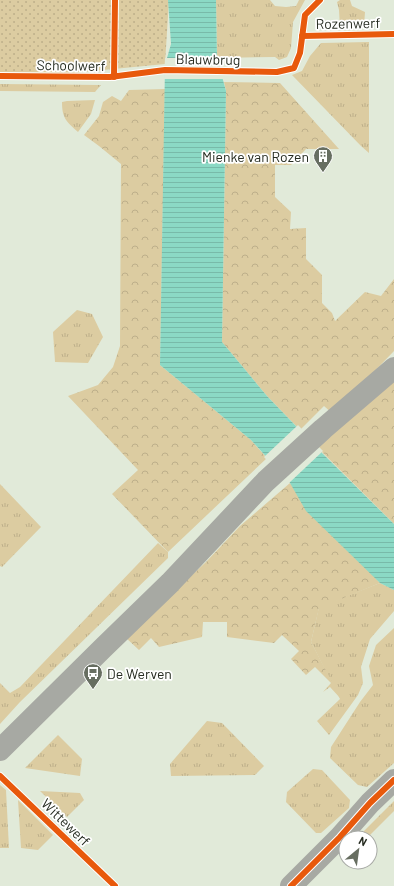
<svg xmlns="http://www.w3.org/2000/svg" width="394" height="886" font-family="Barlow,sans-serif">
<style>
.grass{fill:url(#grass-tufts)}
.forest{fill:url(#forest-crowns)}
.park{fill:url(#park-dots)}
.water{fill:url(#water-rules)}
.pier{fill:#e1ead9}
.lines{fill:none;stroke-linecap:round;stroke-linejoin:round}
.minor{stroke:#a7a9a3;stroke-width:22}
.cycleway-casing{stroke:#fff;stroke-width:8}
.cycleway{stroke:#e8590c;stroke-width:6}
.labels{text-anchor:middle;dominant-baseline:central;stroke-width:3.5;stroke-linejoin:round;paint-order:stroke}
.street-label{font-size:14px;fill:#252b20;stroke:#fff}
.poi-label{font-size:14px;fill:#252b20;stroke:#fff;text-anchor:end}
</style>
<defs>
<pattern id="grass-tufts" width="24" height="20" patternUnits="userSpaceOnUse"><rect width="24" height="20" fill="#dccca1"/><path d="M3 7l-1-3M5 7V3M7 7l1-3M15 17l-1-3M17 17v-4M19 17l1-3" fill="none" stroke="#bdaf8a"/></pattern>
<pattern id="forest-crowns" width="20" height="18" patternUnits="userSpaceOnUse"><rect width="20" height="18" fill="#dccca1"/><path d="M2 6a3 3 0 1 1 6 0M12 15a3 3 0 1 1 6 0" fill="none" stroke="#bdaf8a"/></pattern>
<pattern id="park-dots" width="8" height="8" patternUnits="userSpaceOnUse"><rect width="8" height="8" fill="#dccca1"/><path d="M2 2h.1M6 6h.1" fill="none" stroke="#bdaf8a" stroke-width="1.8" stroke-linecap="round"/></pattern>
<pattern id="water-rules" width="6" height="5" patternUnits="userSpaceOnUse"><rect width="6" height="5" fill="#8bd9c5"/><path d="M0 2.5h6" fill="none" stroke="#78baa9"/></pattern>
</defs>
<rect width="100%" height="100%" fill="#e1ead9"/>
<!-- grass -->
<g class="grass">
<path d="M216,0H270L275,6L286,7L296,6L299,0H305L293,22L291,48L287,57L279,60L275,57L217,58Z"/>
<path d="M340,0H350L352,6L365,12L364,26L340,27L339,10L337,2Z"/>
<path d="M369,42V153L361,146L292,75L302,71L310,56L321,43Z"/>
<path d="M0,84L101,85L95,92L0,91Z"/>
<path d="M95,100L91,114L78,132C66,121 62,118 62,102L67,101Z"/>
<path d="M77,310L92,314L103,337L88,363L55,362L53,332Z"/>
<path d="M0,484L41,527L2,567L0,566Z"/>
<path d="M158,543L168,552V558L20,702L0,724V683L10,693L20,687Z"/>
<path d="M380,583L394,590V611L370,639L361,667L363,683L358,695L329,735L317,721L340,699L311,642L319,607Z"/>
<path d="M394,628V763L367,787L358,785L330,758L331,747L360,702L373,685L369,666L376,645Z"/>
<path d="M207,721L222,723L264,766L255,775L171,776L170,764Z"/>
<path d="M58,735L82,759L80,776L25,768Z"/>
<path d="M313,769L322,770L350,800L349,808L321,833H316L286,802L287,792Z"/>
<path d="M0,785L6,790L9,848H0Z"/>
<path d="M40,791L80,793L84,800L67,817Z"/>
<path d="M18,800L53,835L38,850L21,848Z"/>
<path d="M394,801V811L367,838H357Z"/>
</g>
<!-- forest -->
<g class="forest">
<path d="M224,82L280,83L339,149H306L291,165H275V197L291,212L290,229L306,228V259L322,275V303L332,313L335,321L365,292L381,296L394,279V351L333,414L324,406L300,430L267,396L222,342L226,91Z"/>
<path d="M165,89L160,365L251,440L267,458L168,552L112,494L138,470L68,396L98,385L113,367L120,346L121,164L99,146L84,135L99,116L103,102L112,96L121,101L129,90Z"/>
<path d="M394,376V524L316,446Z"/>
<path d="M290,483L380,583L319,608L311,642L341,699L330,687L323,692L331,683L315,667L306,675L291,659L299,651L282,635L274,643L227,637V622H203L202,637L159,647L151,638L139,650L125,637L206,562L240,526Z"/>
</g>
<!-- park -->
<path class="park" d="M0,0H169L165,64L0,80Z"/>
<!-- water -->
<path class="water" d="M168,0H216L217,58L226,91L222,342L267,396L320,451L394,524V590L380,583L306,511L290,483L251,440L160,365L165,65L171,44Z"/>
<!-- pier -->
<g class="pier">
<path d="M165,58H219L225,79H164Z"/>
<path d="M298,425L323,451L288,484L264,457Z"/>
</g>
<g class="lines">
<!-- minor -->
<g class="minor">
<path d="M0,750L103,648L170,583L266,481L323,429L394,368"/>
<path d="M291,886L340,837L370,803L394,780"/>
</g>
<defs>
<g id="cycleway">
<path d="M302,36L394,34"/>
<path d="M0,76L110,77L165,70L277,72L294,68L300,53L305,15L320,0"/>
<path d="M114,77L115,0"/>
<path d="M0,776L115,886"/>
<path d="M291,886L340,837L370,803L394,780"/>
</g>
</defs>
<!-- cycleway casing -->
<use href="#cycleway" class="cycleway-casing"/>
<!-- cycleway -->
<use href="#cycleway" class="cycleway"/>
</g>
<!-- icons -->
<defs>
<symbol id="building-pin" viewBox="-11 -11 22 30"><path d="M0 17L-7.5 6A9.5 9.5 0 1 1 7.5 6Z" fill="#676e61" stroke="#fff"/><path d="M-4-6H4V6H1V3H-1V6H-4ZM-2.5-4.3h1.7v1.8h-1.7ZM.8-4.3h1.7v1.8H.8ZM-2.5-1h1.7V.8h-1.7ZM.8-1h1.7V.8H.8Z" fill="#fff"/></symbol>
<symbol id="bus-pin" viewBox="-11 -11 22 30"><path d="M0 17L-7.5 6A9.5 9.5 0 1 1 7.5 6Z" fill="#676e61" stroke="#fff"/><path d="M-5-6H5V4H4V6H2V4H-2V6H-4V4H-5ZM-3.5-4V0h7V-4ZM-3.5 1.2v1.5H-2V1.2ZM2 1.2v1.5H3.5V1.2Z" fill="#fff"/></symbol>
</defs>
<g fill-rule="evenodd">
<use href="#building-pin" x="312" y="145" width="22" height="30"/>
<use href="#bus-pin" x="82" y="662" width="22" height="30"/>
</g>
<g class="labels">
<!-- street labels -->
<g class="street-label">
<text transform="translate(348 23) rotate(-1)">Rozenwerf</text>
<text transform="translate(208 59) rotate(1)">Blauwbrug</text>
<text transform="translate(71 65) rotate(1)">Schoolwerf</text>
<text transform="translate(66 822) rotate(44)">Wittewerf</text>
</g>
<!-- poi labels -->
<g class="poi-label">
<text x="309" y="156">Mienke van Rozen</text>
<text x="107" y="673" text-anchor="start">De Werven</text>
</g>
</g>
<!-- north arrow -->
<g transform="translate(358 850) rotate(29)"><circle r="19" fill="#ffffff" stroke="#a8aaa6"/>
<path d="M0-3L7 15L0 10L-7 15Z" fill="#676e61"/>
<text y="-6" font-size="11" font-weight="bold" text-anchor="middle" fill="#252b20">N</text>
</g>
</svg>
